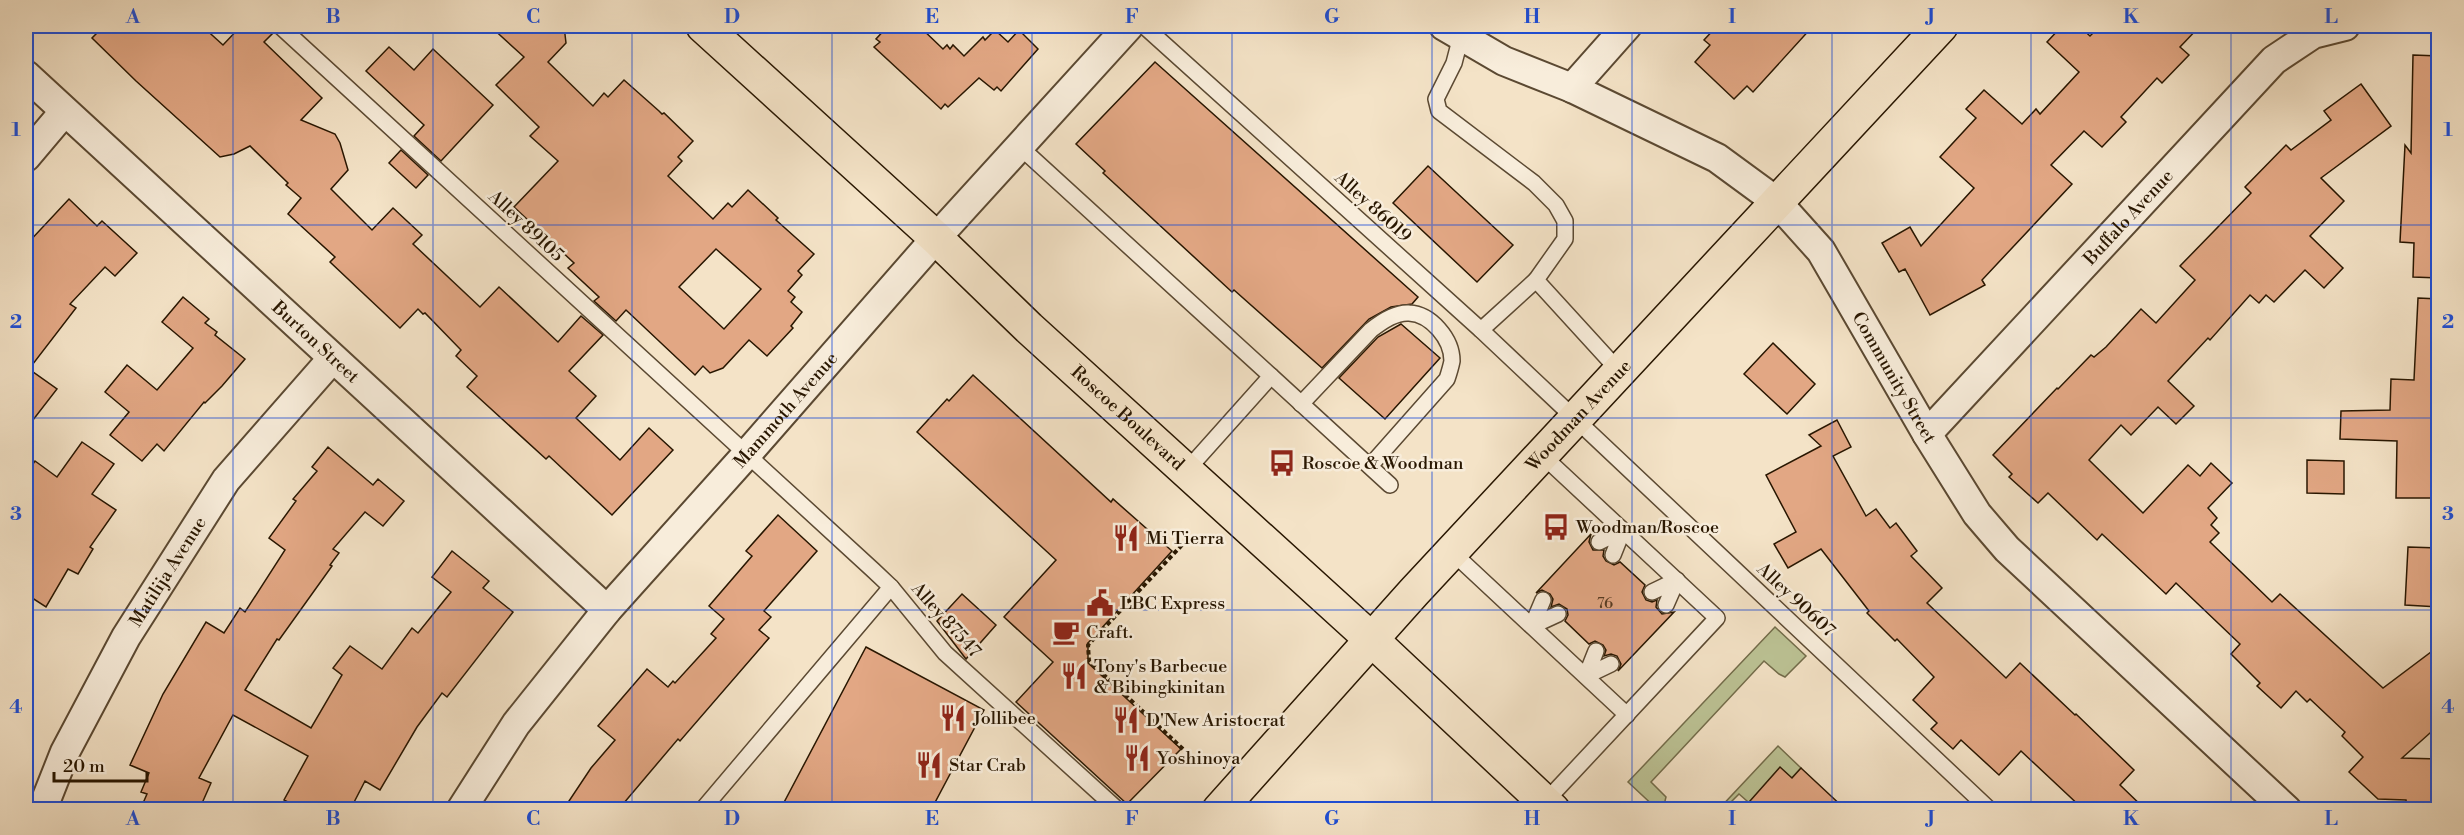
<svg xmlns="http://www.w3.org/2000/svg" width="2464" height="835" font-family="'Libre Bodoni',serif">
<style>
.green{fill:#bcc395;stroke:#726c4a;stroke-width:1.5}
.building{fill:#e2a784;stroke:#281600;stroke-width:1.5;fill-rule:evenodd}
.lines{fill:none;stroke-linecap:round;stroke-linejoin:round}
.service-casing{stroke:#5b4932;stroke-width:18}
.minor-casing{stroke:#5b4932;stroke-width:32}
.primary-casing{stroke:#281600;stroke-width:36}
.path{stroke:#281600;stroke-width:4;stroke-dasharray:4.5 3;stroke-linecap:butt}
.service{stroke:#f8eddb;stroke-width:15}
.minor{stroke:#f8eddb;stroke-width:28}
.primary{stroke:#f4e3c7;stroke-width:33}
.grid{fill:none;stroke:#1d4ed8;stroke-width:1.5;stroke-opacity:0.55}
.labels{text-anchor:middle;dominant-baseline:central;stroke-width:5;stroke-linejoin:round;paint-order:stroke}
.number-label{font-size:15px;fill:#563a21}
.street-label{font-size:18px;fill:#281600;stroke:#f8eddb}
.poi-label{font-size:18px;fill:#281600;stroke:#f8eddb;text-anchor:start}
.neatline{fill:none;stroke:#1d4ed8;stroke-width:2}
.grid-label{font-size:20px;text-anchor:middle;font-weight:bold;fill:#1d4ed8}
</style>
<rect width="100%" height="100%" fill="#f4e3c7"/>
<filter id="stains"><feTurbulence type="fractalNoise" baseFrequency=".00333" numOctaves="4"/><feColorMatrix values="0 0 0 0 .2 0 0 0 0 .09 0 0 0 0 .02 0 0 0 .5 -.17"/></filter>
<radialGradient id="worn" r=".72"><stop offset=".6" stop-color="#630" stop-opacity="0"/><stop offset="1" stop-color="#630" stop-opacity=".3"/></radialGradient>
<!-- green -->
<g class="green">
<path d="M1775,627L1806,656L1785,677L1779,674L1764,661L1651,782L1666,797L1664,805L1657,809L1628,782Z"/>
<path d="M1778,746L1801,768L1786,784L1755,808L1739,794L1724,809L1718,810Z"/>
</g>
<!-- building -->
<g class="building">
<path d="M104,26H202L223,45L241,26H270L273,33L264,42L322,98L301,120L335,134L340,143L348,170L331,189L372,230L393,208L422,235L413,244L480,307L499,287L558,342L581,316L603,335L569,371L596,396L576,418L620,460L649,428L673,450L612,515L549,456L546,459L467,387L477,376L456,356L461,350L425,313L423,314L418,309L400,328L330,262L335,257L288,214L301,198L286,185L288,183L250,146L234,154L220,157L136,81L92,38Z"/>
<path d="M490,26H564L566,43L548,62L593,106L604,93L608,97L624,80L659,111L662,114L664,113L693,141L678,157L682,161L668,176L713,219L728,203L732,207L748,190L778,218L776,220L814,254L798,271L802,275L788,291L795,297L791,302L802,312L791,326L793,328L767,356L749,340L723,368L710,373L703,366L695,375L626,310L616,321L594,301L599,297L568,268L574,263L514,207L558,161L530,136L539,127L496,85L524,57ZM716,249L761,289L724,329L679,287Z"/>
<path d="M888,26H919L943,49L947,45L950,49L953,45L964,56L983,37L985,40L995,30L1008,42L1019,30L1038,49L1001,91L997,87L994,90L979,78L948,107L945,104L941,109L874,47L880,42L876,39Z"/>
<path d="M1717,26H1813L1753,92L1747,86L1734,99L1695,62L1710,45L1704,40Z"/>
<path d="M2062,26H2079L2090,36L2100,26H2200L2180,47L2189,55L2162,83L2157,78L2121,117L2126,122L2102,147L2084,131L2051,165L2072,184L1982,280L1985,285L1930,315L1905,269L1899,272L1882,243L1910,227L1921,246L1974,188L1940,157L1976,118L1966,109L1984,90L2022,124L2036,109L2040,114L2079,72L2047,42Z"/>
<path d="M389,47L414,70L433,49L493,105L441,161L414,136L424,125L366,71Z"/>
<path d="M2413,55L2439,56V278L2413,277L2414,243L2400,242L2405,145L2411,153Z"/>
<path d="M1155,62L1418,297L1412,304L1391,307L1369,319L1322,368L1234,290L1232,292L1103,173L1105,171L1076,144Z"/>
<path d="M2361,84L2391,126L2321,178L2344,201L2310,236L2343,268L2324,288L2305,270L2274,302L2266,295L2259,303L2250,295L2210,340L2208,338L2168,381L2194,406L2176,424L2158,407L2131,435L2121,425L2089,460L2143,513L2188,465L2200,476L2211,463L2232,483L2208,508L2217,518L2211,525L2219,533L2210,542L2272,602L2280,594L2383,688L2439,646V725L2402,758L2439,759V809H2407L2406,800L2378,799L2349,772L2363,757L2342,736L2345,732L2310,699L2307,702L2296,691L2281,708L2257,686L2260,683L2231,654L2240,644L2176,583L2166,594L2102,534L2097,540L2048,493L2038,503L2009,477L2012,474L1993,455L2057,388L2058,389L2091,355L2094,357L2106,347L2141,309L2156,323L2195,280L2180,266L2251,193L2245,187L2286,145L2291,150L2331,120L2324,111Z"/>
<path d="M401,150L428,175L416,188L389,163Z"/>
<path d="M1428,166L1513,245L1477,282L1393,203Z"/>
<path d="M69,199L97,226L102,221L137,253L115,276L105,267L70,304L76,308L29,369L57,389L26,429V245Z"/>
<path d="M183,297L209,319L205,323L217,332L215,335L245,359L222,386L205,403L204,402L164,451L157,444L142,461L110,435L129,412L105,392L127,365L157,390L193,348L162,322Z"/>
<path d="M2418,298L2439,299V498H2396L2397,441L2340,439L2341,411L2390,410L2391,379L2414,380Z"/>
<path d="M1401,324L1440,358L1385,419L1339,378L1378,337Z"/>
<path d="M1773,343L1815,384L1787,414L1744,374Z"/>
<path d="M973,375L1111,502L1113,499L1172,551L1088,643V663L1181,749L1127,804L1016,702L1053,662L1004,617L1056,560L917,432L947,399L949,401Z"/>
<path d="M1837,420L1851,447L1833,456L1866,516L1876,509L1890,528L1896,523L1917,551L1911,556L1942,588L1927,603L2006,678L2020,663L2075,715L2076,714L2134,770L2120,785L2146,810H2084L2021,751L1999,775L1961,740L1953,749L1931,729L1937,723L1913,700L1934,677L1897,639L1895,641L1867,613L1869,611L1821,549L1788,568L1774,544L1796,532L1766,475L1821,446L1809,435Z"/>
<path d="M82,442L114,464L92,494L116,510L90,547L93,549L78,574L68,569L46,607L26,594V474L35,461L57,477Z"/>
<path d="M328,447L373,485L378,479L404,501L383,526L365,512L333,549L339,553L330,565L332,566L279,640L277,639L245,690L311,728L342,675L333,668L350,646L382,669L412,628L418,633L451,592L432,577L452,551L489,581L483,588L513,612L447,697L442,693L417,727L380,790L365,781L350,810H303L284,800L308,756L233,715L199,778L211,783L199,810H140L147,794L141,792L149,773L130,765L163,694L206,622L224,633L240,608L245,612L285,550L269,538L296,501L293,499L317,471L312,467Z"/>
<path d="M2307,460L2344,461V494L2307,493Z"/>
<path d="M778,515L817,551L764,611L771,617L759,630L769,638L680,741L678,739L618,810H563L591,768L615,740L598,726L647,669L668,687L673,681L675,683L716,638L711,634L724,619L709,606L752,556L746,551Z"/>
<path d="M1591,534L1589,542L1593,550H1604L1603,556L1606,561L1614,565L1620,562L1645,585L1642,592L1646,600L1652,602L1657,600L1656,607L1662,614L1674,612L1618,671L1621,664L1617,656L1611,654L1604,656L1606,650L1603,645L1595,641L1589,644L1565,621L1568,615L1567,609L1559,604L1551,607L1553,599L1550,594L1542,590L1536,593Z"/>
<path d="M2408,547L2439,548V607L2405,605Z"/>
<path d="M962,594L996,625L966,659L937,621Z"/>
<path d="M866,647L984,710L931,810H780Z"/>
<path d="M1780,767L1792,778L1801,768L1846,810H1742Z"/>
</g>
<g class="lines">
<defs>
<g id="service">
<path d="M280,26L873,570L891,587L945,653L1118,810"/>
<path d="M1144,26L1481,330L1990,810"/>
<path d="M1461,36L1454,63L1436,99L1439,111L1534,183L1556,205L1565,221V239L1536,280L1620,372"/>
<path d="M1019,146L1271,376L1187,470"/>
<path d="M1481,330L1536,280"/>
<path d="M1271,376L1390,485"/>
<path d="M1301,404L1371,330C1381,322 1396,312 1409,313C1431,314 1452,339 1452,361C1451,366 1449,373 1447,379L1370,466"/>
<path d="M1542,455L1717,618L1545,802"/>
<path d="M1599,542L1623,530L1613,555"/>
<path d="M1452,552L1627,715"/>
<path d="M1652,592L1677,580L1666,605"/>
<path d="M1543,600L1532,626L1558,614"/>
<path d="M1596,651L1586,676L1611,664"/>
<path d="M702,810L891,587"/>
</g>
<g id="minor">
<path id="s1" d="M1444,26L1504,61L1572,88L1717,158L1777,202L1821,251L1927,434L1977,514L2007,549L2287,810"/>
<path id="s2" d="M26,75L607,610"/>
<path d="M1572,88L1627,26"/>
<path d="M26,157L64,112"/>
<path id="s3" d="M1927,434L2274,60L2313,34L2345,26"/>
<path id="s4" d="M42,810L65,752L126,637L226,480L332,359"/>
<path id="s5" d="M461,810L516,724L607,610L747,454L936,238L1129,26"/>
</g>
<g id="primary">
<path id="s6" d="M703,26L936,238L1029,328L1371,639L1553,810"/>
<path id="s7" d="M1219,810L1414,592L1941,26"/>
</g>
</defs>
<!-- service casing -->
<use href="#service" class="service-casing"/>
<!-- minor casing -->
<use href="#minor" class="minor-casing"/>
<!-- primary casing -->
<use href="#primary" class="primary-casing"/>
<!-- path -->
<path class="path" d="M1182,545L1088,645L1089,661L1184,750"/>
<!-- service -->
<use href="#service" class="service"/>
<!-- minor -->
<use href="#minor" class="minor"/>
<!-- primary -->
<use href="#primary" class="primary"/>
</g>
<!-- grid -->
<path class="grid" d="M233,26V810M433,26V810M632,26V810M832,26V810M1032,26V810M1232,26V810M1432,26V810M1632,26V810M1832,26V810M2031,26V810M2231,26V810M26,225H2438M26,418H2438M26,610H2438"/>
<!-- icons -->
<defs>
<symbol id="bus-bare" viewBox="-9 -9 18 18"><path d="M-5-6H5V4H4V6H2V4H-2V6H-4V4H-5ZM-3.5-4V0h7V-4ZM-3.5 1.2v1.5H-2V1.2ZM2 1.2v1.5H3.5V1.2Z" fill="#8f2418" stroke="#f8eddb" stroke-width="2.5" paint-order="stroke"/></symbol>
<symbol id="restaurant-bare" viewBox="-9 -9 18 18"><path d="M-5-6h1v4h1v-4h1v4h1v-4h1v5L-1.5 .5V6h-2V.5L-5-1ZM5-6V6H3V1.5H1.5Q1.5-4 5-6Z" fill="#8f2418" stroke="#f8eddb" stroke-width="2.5" paint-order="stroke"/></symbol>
<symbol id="civic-bare" viewBox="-9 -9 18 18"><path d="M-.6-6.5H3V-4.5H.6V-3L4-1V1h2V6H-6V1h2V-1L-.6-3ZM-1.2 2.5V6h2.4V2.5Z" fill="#8f2418" stroke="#f8eddb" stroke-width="2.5" paint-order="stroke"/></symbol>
<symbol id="cafe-bare" viewBox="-9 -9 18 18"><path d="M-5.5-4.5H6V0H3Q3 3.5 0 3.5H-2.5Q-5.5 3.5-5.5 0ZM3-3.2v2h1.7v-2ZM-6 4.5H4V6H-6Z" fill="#8f2418" stroke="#f8eddb" stroke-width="2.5" paint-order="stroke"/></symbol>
</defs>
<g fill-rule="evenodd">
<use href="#bus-bare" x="1263" y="444" width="38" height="38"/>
<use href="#bus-bare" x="1537" y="508" width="38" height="38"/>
<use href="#restaurant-bare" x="1107" y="519" width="38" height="38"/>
<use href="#civic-bare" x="1081" y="584" width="38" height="38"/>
<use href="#cafe-bare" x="1047" y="613" width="38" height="38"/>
<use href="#restaurant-bare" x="1055" y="657" width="38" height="38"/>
<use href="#restaurant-bare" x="934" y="699" width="38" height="38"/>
<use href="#restaurant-bare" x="1107" y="701" width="38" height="38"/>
<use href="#restaurant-bare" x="1118" y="739" width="38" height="38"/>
<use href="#restaurant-bare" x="910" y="746" width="38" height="38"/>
</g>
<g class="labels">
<!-- number labels -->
<g class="number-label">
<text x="1605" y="603">76</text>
</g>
<!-- street labels -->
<g class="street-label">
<text transform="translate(1373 207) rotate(42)">Alley 86019</text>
<text stroke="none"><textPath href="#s3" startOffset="296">Buffalo Avenue</textPath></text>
<text transform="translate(526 226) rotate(43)">Alley 89105</text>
<text stroke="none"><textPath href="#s2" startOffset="394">Burton Street</textPath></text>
<text stroke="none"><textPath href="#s1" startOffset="590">Community Street</textPath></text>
<text stroke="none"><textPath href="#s5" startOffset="516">Mammoth Avenue</textPath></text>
<text stroke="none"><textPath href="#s7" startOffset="534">Woodman Avenue</textPath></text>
<text stroke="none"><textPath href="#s6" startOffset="578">Roscoe Boulevard</textPath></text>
<text stroke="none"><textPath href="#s4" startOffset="270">Matilija Avenue</textPath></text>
<text transform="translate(1796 600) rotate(43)">Alley 90607</text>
<text transform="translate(946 620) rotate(48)">Alley 87547</text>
</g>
<!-- poi labels -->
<g class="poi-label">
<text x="1302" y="463">Roscoe &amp; Woodman</text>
<text x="1576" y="527">Woodman/Roscoe</text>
<text x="1146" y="538">Mi Tierra</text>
<text x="1120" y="603">LBC Express</text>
<text x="1086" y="632">Craft.</text>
<text x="1094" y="666">Tony's Barbecue<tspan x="1094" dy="21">&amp; Bibingkinitan</tspan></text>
<text x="973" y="718">Jollibee</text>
<text x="1146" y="720">D'New Aristocrat</text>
<text x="1157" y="758">Yoshinoya</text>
<text x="949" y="765">Star Crab</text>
</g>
</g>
<!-- margin -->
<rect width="2464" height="835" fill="none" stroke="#f4e3c7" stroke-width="66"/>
<!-- scale -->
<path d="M54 772v9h93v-9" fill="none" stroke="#281600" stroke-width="3"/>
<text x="63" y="772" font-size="18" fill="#281600" stroke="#f8eddb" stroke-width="4.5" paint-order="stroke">20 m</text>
<rect x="33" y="33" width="2398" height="769" class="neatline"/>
<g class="grid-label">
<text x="133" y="23">A</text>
<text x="333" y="23">B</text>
<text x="533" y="23">C</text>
<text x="732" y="23">D</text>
<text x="932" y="23">E</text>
<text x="1132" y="23">F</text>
<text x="1332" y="23">G</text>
<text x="1532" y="23">H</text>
<text x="1732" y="23">I</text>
<text x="1931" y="23">J</text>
<text x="2131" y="23">K</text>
<text x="2331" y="23">L</text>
<text x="16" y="136">1</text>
<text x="2448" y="136">1</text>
<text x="16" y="328">2</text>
<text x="2448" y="328">2</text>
<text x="16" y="520">3</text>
<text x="2448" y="520">3</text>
<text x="16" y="713">4</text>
<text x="2448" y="713">4</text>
<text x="133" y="825">A</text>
<text x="333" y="825">B</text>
<text x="533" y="825">C</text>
<text x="732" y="825">D</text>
<text x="932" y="825">E</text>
<text x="1132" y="825">F</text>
<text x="1332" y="825">G</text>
<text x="1532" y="825">H</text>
<text x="1732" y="825">I</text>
<text x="1931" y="825">J</text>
<text x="2131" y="825">K</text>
<text x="2331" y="825">L</text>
</g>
<rect width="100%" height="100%" filter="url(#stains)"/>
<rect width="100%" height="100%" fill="url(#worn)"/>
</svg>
